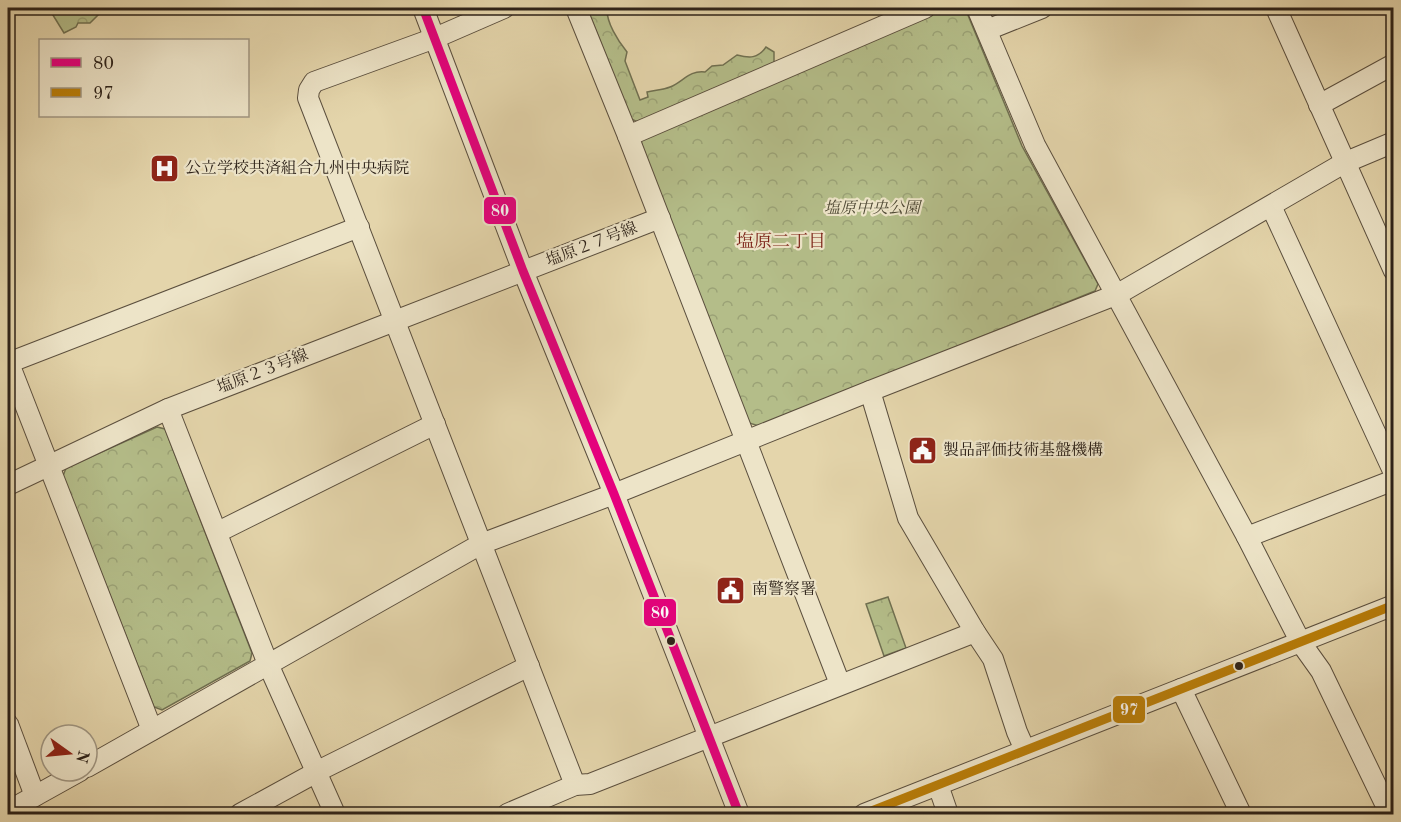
<svg xmlns="http://www.w3.org/2000/svg" width="1401" height="822" font-family="'Old Standard TT','Noto Serif JP',serif">
<style>
.forest{fill:url(#forest-crowns);stroke:#707051;stroke-width:1.5}
.lines{fill:none;stroke-linecap:round;stroke-linejoin:round}
.minor-casing{stroke:#5b4f3e;stroke-width:22}
.minor{stroke:#ede4c8;stroke-width:20}
.bus-1-casing{stroke:#ede4c8;stroke-width:14}
.bus-2-casing{stroke:#ede4c8;stroke-width:14}
.bus-1{stroke:#e5007d;stroke-width:9}
.bus-2{stroke:#ba7e08;stroke-width:9}
.bus-dot{fill:#2d2219;stroke:#ede4c8;stroke-width:2}
.labels{text-anchor:middle;dominant-baseline:central;stroke-width:4.5;stroke-linejoin:round;paint-order:stroke}
.poi-label{font-size:16px;fill:#2d2219;stroke:#ede4c8;text-anchor:start}
.park-label{font-size:16px;font-style:italic;fill:#4f4935;stroke:#ede4c8}
.street-label{font-size:16px;fill:#2d2219;stroke:#ede4c8}
.neighbourhood-label{font-size:18px;fill:#7a1f14;stroke:#ede4c8}
.line-badge{stroke:#ede4c8;stroke-width:2}
.badge-label{font-size:16px;text-anchor:middle;font-weight:bold;fill:#fff}
</style>
<defs>
<pattern id="forest-crowns" width="20" height="18" patternUnits="userSpaceOnUse" patternTransform="scale(1.5)"><rect width="20" height="18" fill="#b4bd89"/><path d="M2 6a3 3 0 1 1 6 0M12 15a3 3 0 1 1 6 0" fill="none" stroke="#9ba276"/></pattern>
</defs>
<rect width="100%" height="100%" fill="#e4d5ab"/>
<filter id="stains"><feTurbulence type="fractalNoise" baseFrequency=".00333" numOctaves="4"/><feColorMatrix values="0 0 0 0 .2 0 0 0 0 .09 0 0 0 0 .02 0 0 0 .5 -.17"/></filter>
<radialGradient id="worn" r=".72"><stop offset=".6" stop-color="#630" stop-opacity="0"/><stop offset="1" stop-color="#630" stop-opacity=".3"/></radialGradient>
<!-- forest -->
<g class="forest">
<path d="M53,8H95L98,15L90,23H78L76,27L64,33L51,12Z"/>
<path d="M587,8H607C606,22 618,41 627,52L625,61L640,100L648,97L647,92C654,90 663,90 670,87C683,82 689,70 705,72L712,66L723,65L737,55C749,58 758,59 766,47L774,52V63L638,122L631,119Z"/>
<path d="M934,8H965L1022,146L1098,284L1095,291L759,426L749,423L640,143L642,135Z"/>
<path d="M157,427L165,429L252,653L250,661L162,710L154,707L63,476L66,468Z"/>
<path d="M888,597L906,648L884,656L866,604Z"/>
</g>
<g class="lines">
<defs>
<g id="minor">
<path d="M423,8L523,271L614,494L739,814"/>
<path d="M504,8L435,38L314,82L309,90L308,98L575,785"/>
<path d="M576,8L628,136L840,684"/>
<path d="M977,8L1035,145L1247,537L1301,643L1321,671L1390,814"/>
<path d="M1276,8L1394,271"/>
<path d="M987,30L1042,8"/>
<path d="M1319,105L1394,64"/>
<path d="M628,136L925,8"/>
<path d="M1271,206L1394,473"/>
<path d="M8,361L152,730"/>
<path d="M8,363L359,227"/>
<path d="M870,391L908,518L975,632L993,659L1017,732L1025,750"/>
<path d="M168,409L268,664L335,814"/>
<path d="M8,485L168,409L660,218"/>
<path d="M218,532L435,424"/>
<path d="M1247,537L1394,480"/>
<path d="M1181,689L1241,814"/>
<path d="M8,724L35,796"/>
<path d="M87,767L481,544L614,494L870,391L1118,294L1344,163L1394,142"/>
<path d="M938,785L948,814"/>
<path d="M8,811L80,771"/>
<path d="M240,814L324,768L529,666"/>
<path d="M507,814L575,785L590,784L975,632"/>
<path d="M864,814L1394,605"/>
</g>
</defs>
<!-- minor casing -->
<use href="#minor" class="minor-casing"/>
<!-- minor -->
<use href="#minor" class="minor"/>
<defs>
<path id="bus-1" d="M423,8L523,271L614,494L739,814"/>
<path id="bus-2" d="M864,814L1394,605"/>
</defs>
<!-- bus-1 casing -->
<use href="#bus-1" class="bus-1-casing"/>
<!-- bus-2 casing -->
<use href="#bus-2" class="bus-2-casing"/>
<!-- bus-1 -->
<use href="#bus-1" class="bus-1"/>
<!-- bus-2 -->
<use href="#bus-2" class="bus-2"/>
</g>
<!-- icons -->
<defs>
<symbol id="hospital-square" viewBox="-11 -11 22 22"><rect x="-9" y="-9" width="18" height="18" rx="4" fill="#8f2418" stroke="#ede4c8"/><path d="M-5-5h3v3.5h4V-5h3V5h-3V1.5h-4V5h-3Z" fill="#fff"/></symbol>
<symbol id="civic-square" viewBox="-11 -11 22 22"><rect x="-9" y="-9" width="18" height="18" rx="4" fill="#8f2418" stroke="#ede4c8"/><path d="M-.6-6.5H3V-4.5H.6V-3L4-1V1h2V6H-6V1h2V-1L-.6-3ZM-1.2 2.5V6h2.4V2.5Z" fill="#fff"/></symbol>
</defs>
<g fill-rule="evenodd">
<use href="#hospital-square" x="148" y="152" width="33" height="33"/>
<use href="#civic-square" x="906" y="434" width="33" height="33"/>
<use href="#civic-square" x="714" y="574" width="33" height="33"/>
</g>
<!-- markers -->
<g class="bus-dot">
<circle cx="671" cy="641" r="5"/>
<circle cx="1239" cy="666" r="5"/>
</g>
<g class="labels">
<!-- poi labels -->
<g class="poi-label">
<text x="185" y="169">公立学校共済組合九州中央病院</text>
<text x="943" y="451">製品評価技術基盤機構</text>
<text x="752" y="590">南警察署</text>
</g>
<!-- park labels -->
<g class="park-label">
<text x="872" y="209">塩原中央公園</text>
</g>
<!-- street labels -->
<g class="street-label">
<text transform="translate(592 245) rotate(-21)">塩原２７号線</text>
<text transform="translate(263 372) rotate(-21)">塩原２３号線</text>
</g>
<!-- neighbourhood labels -->
<g class="neighbourhood-label">
<text x="781" y="242">塩原二丁目</text>
</g>
</g>
<g class="line-badge">
<rect x="483" y="196" width="34" height="29" rx="6" fill="#e5007d"/>
<rect x="643" y="598" width="34" height="29" rx="6" fill="#e5007d"/>
<rect x="1112" y="695" width="34" height="29" rx="6" fill="#ba7e08"/>
</g>
<g class="badge-label">
<text x="500" y="216">80</text>
<text x="660" y="618">80</text>
<text x="1129" y="715">97</text>
</g>
<!-- margin -->
<rect width="1401" height="822" fill="none" stroke="#e4d5ab" stroke-width="30"/>
<rect x="9" y="9" width="1383" height="804" fill="none" stroke="#2d2219" stroke-width="3"/>
<rect x="15" y="15" width="1371" height="792" fill="none" stroke="#2d2219" stroke-width="1.5"/>
<!-- legend -->
<rect x="39" y="39" width="210" height="78" fill="#ede4c8" stroke="#a09682" stroke-width="1.5"/>
<rect x="51" y="58" width="30" height="9" fill="#e5007d" stroke="#a09682" stroke-width="1.5"/>
<text x="93" y="69" font-size="18" fill="#2d2219">80</text>
<rect x="51" y="88" width="30" height="9" fill="#ba7e08" stroke="#a09682" stroke-width="1.5"/>
<text x="93" y="99" font-size="18" fill="#2d2219">97</text>
<!-- north arrow -->
<g transform="translate(69 753) rotate(105)"><circle r="28" fill="#ede4c8" stroke="#a09682" stroke-width="1.5"/>
<path d="M0-4.5L10 22L0 15L-10 22Z" fill="#8f2418"/>
<text y="-9" font-size="16" font-weight="bold" text-anchor="middle" fill="#2d2219">N</text>
</g>
<rect width="100%" height="100%" filter="url(#stains)"/>
<rect width="100%" height="100%" fill="url(#worn)"/>
</svg>
